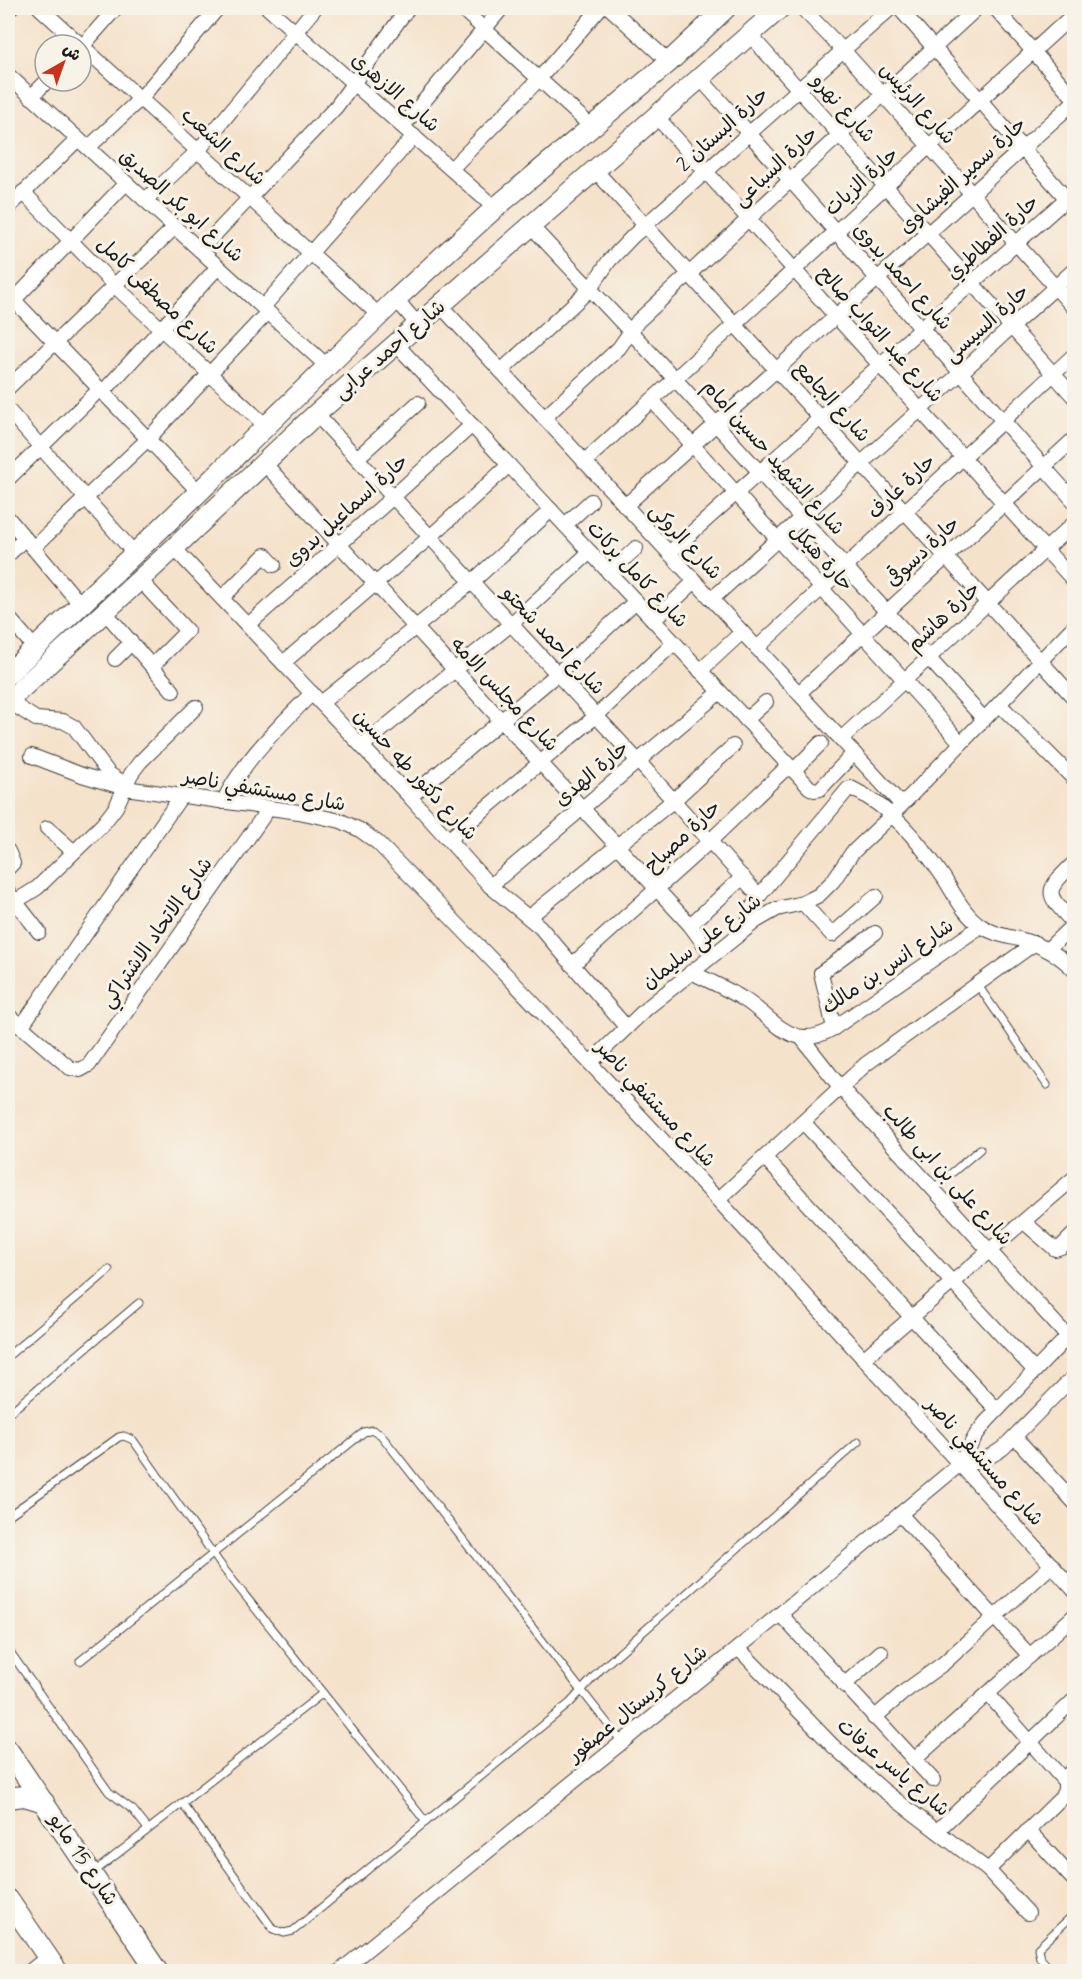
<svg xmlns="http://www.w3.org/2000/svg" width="1082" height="1979" font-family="Mynerve,'Playpen Sans Arabic',sans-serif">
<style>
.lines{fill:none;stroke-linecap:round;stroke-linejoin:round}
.lane-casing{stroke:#3d3a36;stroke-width:9}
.street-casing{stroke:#3d3a36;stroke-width:16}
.secondary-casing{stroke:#3d3a36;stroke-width:22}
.lane{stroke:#fff;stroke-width:7}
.street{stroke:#fff;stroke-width:14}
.secondary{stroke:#fff;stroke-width:20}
.labels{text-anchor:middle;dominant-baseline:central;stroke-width:6;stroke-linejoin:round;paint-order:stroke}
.street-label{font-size:20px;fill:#1c1c1c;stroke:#f7f3e8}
</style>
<rect width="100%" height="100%" fill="#f7f3e8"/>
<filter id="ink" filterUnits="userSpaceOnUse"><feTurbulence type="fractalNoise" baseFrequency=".0167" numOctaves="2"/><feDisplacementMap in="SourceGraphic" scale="12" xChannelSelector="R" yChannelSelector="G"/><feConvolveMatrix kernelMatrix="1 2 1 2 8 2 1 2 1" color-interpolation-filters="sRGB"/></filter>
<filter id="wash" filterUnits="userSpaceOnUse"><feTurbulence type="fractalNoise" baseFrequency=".008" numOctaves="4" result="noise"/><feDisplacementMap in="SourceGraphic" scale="24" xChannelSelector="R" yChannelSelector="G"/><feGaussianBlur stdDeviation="1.35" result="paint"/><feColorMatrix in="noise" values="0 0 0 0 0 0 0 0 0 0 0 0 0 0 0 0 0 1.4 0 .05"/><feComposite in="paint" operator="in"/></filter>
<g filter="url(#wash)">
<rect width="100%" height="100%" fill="#f5e2cb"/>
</g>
<g filter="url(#ink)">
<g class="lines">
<defs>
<g id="lane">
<path d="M977,984L1047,1085"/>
<path d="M933,1189L980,1149"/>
<path d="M8,1356L109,1270"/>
<path d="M8,1414L139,1303"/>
<path d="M8,1516L119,1437L124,1436L133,1440L223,1568L426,1822"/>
<path d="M8,1649L109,1792L133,1810L148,1829"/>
<path d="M80,1661L364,1432L373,1430L381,1435L622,1742"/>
<path d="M182,1803L273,1929L284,1933L293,1931L570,1703L601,1669L858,1442"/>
<path d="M94,1872L323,1693"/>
<path d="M1053,1972L1040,1958L1038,1948L1074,1914"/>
</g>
<g id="street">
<path d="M40,8L379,315"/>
<path d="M268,8L495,208"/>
<path d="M461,8L592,127"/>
<path d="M610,8L669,62"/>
<path d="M802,8L843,50L1074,308"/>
<path d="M899,8L1074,207"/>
<path d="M995,8L1074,98"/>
<path d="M8,11L11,8"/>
<path d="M750,35L1074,397"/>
<path d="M81,48L116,8"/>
<path d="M8,75L327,366"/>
<path d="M700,78L1074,501"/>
<path d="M31,97L47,81"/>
<path d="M656,116L1074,581"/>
<path d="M403,126L502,8"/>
<path d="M88,148L140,99L218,8"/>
<path d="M451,169L539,79L600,8"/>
<path d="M594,169L1074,698"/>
<path d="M23,192L114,285L266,426"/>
<path d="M145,200L198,151L315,8"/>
<path d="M8,208L78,139"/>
<path d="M530,225L675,379L984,719"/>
<path d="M200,250L336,107L408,8"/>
<path d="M8,294L199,492"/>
<path d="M396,299L418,325"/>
<path d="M14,300L126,183"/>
<path d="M440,305L901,804"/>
<path d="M263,307L414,136"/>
<path d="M396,344L809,787L814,790L820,789L854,753"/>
<path d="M501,371L590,289L609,261L633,236L891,8"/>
<path d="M8,388L175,227"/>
<path d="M103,392L218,267"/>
<path d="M652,400L961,743"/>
<path d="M8,410L135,554"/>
<path d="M316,414L638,761L759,896"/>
<path d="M544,418L619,348L638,321L977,8"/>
<path d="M357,458L418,403"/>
<path d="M584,462L1074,14"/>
<path d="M264,463L690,925L712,955"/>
<path d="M8,479L100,389"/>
<path d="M625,506L1074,102"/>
<path d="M8,518L81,605"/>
<path d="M565,525L591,501"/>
<path d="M33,548L148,439L268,312"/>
<path d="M174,548L410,797L490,886L540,927L626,1027"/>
<path d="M669,553L1074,192"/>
<path d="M8,555L25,538"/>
<path d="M609,573L636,548"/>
<path d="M140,580L187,631L152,666"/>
<path d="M222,598L265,555L274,565"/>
<path d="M712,599L1074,270"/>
<path d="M105,612L173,691"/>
<path d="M8,617L35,648"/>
<path d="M653,621L695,581"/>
<path d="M248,625L393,497L472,425"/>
<path d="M757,648L1074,355"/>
<path d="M115,659L131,643"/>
<path d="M283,663L430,537L509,465"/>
<path d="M700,671L742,632"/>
<path d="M799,693L1074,439"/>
<path d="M8,701L36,719L63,721L74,727L109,774L122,782"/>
<path d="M321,703L472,582L551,510"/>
<path d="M999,704L1074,779"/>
<path d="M746,720L766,702"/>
<path d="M841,739L1074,523"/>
<path d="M362,746L511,624L590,552"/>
<path d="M32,756L82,775L125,788L299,812L341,821L360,830L378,843C617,1085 845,1338 1074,1590"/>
<path d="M410,797L557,674L636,601"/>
<path d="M223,802C244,759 279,727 312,693"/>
<path d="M47,828L73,851"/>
<path d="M449,839L596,716L674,643"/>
<path d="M8,851L13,863L8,868"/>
<path d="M490,886L720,692"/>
<path d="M8,892L39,932"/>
<path d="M8,903L21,898L37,888L103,824L116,807L131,774L140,762L196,707"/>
<path d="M803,903L832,935L876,896"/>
<path d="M529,917L674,800L733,746"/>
<path d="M1074,924C1046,892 1042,894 1074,863"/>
<path d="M690,925L743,877"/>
<path d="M746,929L752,908L759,896L848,789L851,788C891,807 917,839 942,875C954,893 963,914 981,926C993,934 1006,936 1019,939C1041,945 1059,954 1074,970"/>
<path d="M1048,949L1074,924"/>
<path d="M572,965L710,841L784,770L796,768L821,743"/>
<path d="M691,972C709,981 728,989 745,1000C777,1021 792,1053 834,1028L981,926"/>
<path d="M8,1015L70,1068L80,1070L89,1065L269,808"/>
<path d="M21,1027L182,795"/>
<path d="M834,1028L821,973L875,933"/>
<path d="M801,1037L840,1087L1068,1337"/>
<path d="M591,1062L647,1008L756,921L777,909L803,903L819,895L833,881L852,853L893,814L1074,626"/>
<path d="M803,1122L1035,1371"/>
<path d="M765,1158L997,1410"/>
<path d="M718,1200L866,1064L1035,943"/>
<path d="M1024,1222L1055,1249L1061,1247L1074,1234"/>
<path d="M863,1359L1074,1178"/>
<path d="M1015,1437L1074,1502"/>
<path d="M960,1464C978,1463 989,1458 1003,1448L1074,1376"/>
<path d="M900,1514L1030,1656"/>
<path d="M780,1614L933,1780"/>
<path d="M738,1648L833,1746L883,1790L988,1870L1028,1913"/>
<path d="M844,1685L881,1652"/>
<path d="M988,1694L1074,1792"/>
<path d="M874,1718L904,1692L944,1663L1052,1565"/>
<path d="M914,1760L1074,1616"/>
<path d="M1028,1830L1072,1878"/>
<path d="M937,1831L1074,1700"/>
<path d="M988,1870L1061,1798L1065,1790V1778L1074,1769"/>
<path d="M29,1972L48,1957"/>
<path d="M339,1972L780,1614L960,1464L976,1435L986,1422L1074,1330"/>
</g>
<g id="secondary">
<path d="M8,674L199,492L396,299L495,208L669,62L726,8"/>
<path d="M8,701L174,548L316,414L780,8"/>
<path d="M8,1750L158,1972"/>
<path d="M8,1798L24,1796L44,1802"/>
<path d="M8,1899L58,1972"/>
</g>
</defs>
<!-- lane casing -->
<use href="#lane" class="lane-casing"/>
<!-- street casing -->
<use href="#street" class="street-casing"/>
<!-- secondary casing -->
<use href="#secondary" class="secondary-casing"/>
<!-- lane -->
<use href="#lane" class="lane"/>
<!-- street -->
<use href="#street" class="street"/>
<!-- secondary -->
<use href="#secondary" class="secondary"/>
</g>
</g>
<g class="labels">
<!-- street labels -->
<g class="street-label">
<text transform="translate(395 93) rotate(41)">شارع الازهرى</text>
<text transform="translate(917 104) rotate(48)">شارع الرئيس</text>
<text transform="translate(843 109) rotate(48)">شارع نهرو</text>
<text transform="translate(723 130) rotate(-42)">حارة البستان 2</text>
<text transform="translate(223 147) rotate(42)">شارع الشعب</text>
<text transform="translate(776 167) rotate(-43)">حارة السباعى</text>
<text transform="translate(963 176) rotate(-42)">حارة سمير الفيشاوى</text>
<text transform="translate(862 182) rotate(-42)">حارة الزيات</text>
<text transform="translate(181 206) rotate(42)">شارع ابو بكر الصديق</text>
<text transform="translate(993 238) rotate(-42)">حارة الفطاطري</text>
<text transform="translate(902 277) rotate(48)">شارع احمد بدوى</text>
<text transform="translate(157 296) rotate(44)">شارع مصطفى كامل</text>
<text transform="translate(987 324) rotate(-42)">حارة السيسى</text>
<text transform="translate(880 335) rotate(48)">شارع عبد التواب صالح</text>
<text transform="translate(390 350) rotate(-41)">شارع احمد عرابى</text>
<text transform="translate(832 402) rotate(48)">شارع الجامع</text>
<text transform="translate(773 458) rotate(48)">شارع الشهيد حسين امام</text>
<text transform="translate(902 487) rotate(-43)">حارة عارف</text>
<text transform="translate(347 511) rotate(-42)">حارة اسماعيل بدوى</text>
<text transform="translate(685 542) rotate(47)">شارع الروكى</text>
<text transform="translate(923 552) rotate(-43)">حارة دسوقى</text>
<text transform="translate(821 558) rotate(48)">حارة هيكل</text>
<text transform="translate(637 575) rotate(47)">شارع كامل بركات</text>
<text transform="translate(944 617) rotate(-43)">حارة هاشم</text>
<text transform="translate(553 641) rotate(47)">شارع احمد شحتو</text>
<text transform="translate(504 695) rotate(47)">شارع مجلس الامه</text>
<text transform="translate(592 774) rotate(-40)">حارة الهدى</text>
<text transform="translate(415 775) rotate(47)">شارع دكتور طه حسين</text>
<text transform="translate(264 791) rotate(10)">شارع مستشفي ناصر</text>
<text transform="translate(683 837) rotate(-43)">حارة مصباح</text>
<text transform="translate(157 933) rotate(-55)">شارع الاتحاد الاشتراكي</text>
<text transform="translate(702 942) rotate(-37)">شارع على سليمان</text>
<text transform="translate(888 967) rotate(-34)">شارع انس بن مالك</text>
<text transform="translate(655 1104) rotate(47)">شارع مستشفي ناصر</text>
<text transform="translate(947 1175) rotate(48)">شارع على بن ابى طالب</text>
<text transform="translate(984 1462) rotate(48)">شارع مستشفي ناصر</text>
<text transform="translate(638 1704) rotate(-39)">شارع كريستال عصفور</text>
<text transform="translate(893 1768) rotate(40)">شارع ياسر عرفات</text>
<text transform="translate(83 1860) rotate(56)">شارع 15 مايو</text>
</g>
</g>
<!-- margin -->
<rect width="1082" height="1979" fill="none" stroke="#f7f3e8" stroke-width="30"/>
<!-- north arrow -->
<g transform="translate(63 63) rotate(40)"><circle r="28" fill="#f7f3e8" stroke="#9f9d96" stroke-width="1.5"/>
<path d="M0-4.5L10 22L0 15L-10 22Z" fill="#c8321e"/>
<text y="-9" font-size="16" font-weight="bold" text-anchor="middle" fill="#1c1c1c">ش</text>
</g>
</svg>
